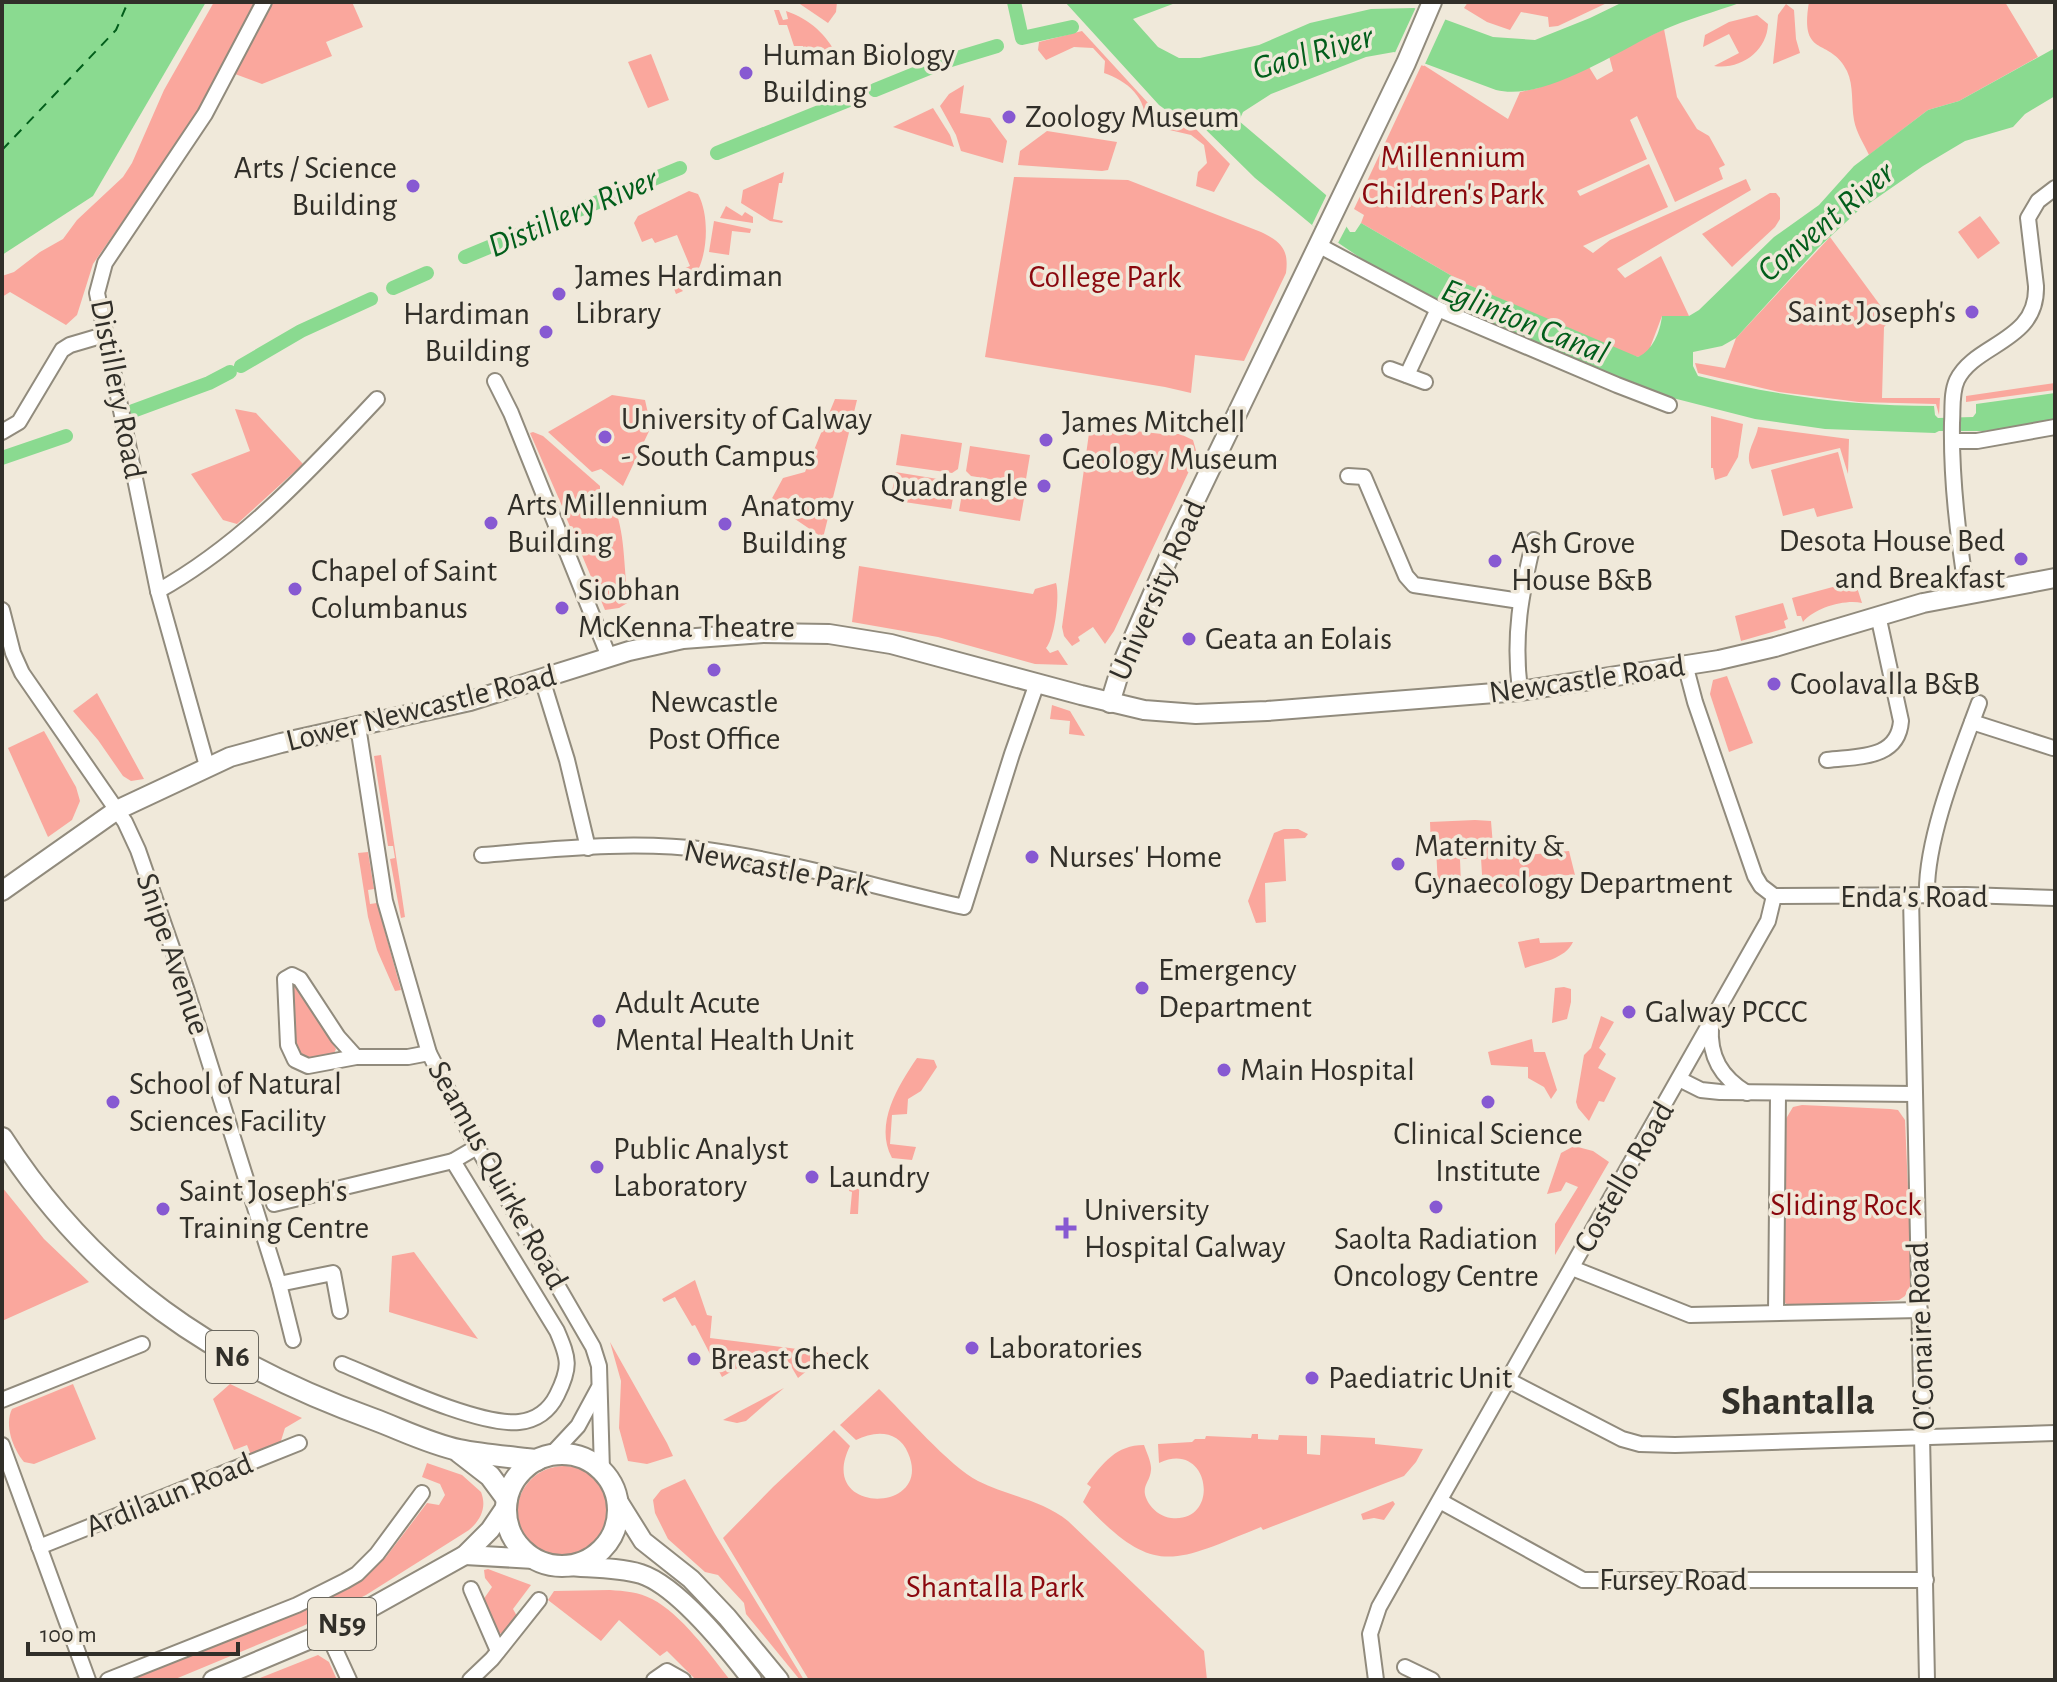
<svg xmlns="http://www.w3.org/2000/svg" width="2057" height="1682" font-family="'Alegreya Sans',sans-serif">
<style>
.green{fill:#faa79d}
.water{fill:#8ada90}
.pier{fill:#f0e9da}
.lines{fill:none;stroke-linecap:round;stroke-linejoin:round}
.canal{stroke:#8ada90;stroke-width:14}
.ferry{stroke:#025e1b;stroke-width:2;stroke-dasharray:10 8;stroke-linecap:butt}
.minor-casing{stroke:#918b7d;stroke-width:18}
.major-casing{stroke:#918b7d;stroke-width:22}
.highway-casing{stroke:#918b7d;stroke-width:24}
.minor{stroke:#fff;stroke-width:14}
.major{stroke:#fff;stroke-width:18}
.highway{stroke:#fff;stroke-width:20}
.poi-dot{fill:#8759d2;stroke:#f0e9da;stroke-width:3}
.labels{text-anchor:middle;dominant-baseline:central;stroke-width:7;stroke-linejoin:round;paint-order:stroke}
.shield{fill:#f0e9da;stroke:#6a675e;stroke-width:2}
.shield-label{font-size:30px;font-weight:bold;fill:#312f29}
.poi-label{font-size:32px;fill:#312f29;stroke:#f0e9da;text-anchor:start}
.park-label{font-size:32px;fill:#8a080e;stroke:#f0e9da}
.street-label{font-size:32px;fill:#312f29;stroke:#f0e9da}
.water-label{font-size:34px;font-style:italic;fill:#025e1b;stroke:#f0e9da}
.district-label{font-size:40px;font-weight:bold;fill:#312f29;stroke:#f0e9da}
</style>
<rect width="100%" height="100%" fill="#f0e9da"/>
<!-- green -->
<g class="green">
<path d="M214,2H257L199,111L93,264L77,315L66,325L10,292L2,297V276L14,272L40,252L63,239L77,220L123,177L132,163L164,90Z"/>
<path d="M272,2H352L363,27L326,42L332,56L262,84L235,74Z"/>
<path d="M797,2H837L836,12L828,23Z"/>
<path d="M1468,2H1609L1558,26L1549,27L1548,17L1521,12L1510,30L1487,22L1464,8Z"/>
<path d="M1809,2H2005L2038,57L1959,101L1928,110L1869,155C1864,144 1856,132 1854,120C1851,104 1854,86 1847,71C1830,36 1799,60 1809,2Z"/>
<path d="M1786,4L1794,10L1796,39L1800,53L1773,64L1778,15Z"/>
<path d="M774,10H779L783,20L788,19L786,11C811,20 826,34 838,57L826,53L796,52L804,51L803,46H794L787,25H779Z"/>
<path d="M1757,15L1768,24C1767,51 1741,70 1714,66L1739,53L1729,34L1703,47L1705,35L1729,22Z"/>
<path d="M1664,29L1677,97L1697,129L1709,136L1725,165L1719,168L1723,179L1675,202L1637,116L1630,120L1647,159L1577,191L1580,196L1649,164L1668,207L1583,246L1593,253L1610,240L1746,179L1751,190L1617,269L1625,278L1661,256L1689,316H1662L1648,353L1638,357L1616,350L1464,283L1361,223L1364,215L1354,209L1422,64L1508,119L1520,92L1538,88L1589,67L1597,80L1613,71L1609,56Z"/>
<path d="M1082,31L1160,116L1193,126L1230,164L1214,192L1196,186L1198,172L1207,163L1204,145L1191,135L1144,124C1149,99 1126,80 1104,73L1105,61L1093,48L1074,47L1046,60L1038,50L1039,42Z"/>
<path d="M651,54L669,100L648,108L628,62Z"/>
<path d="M964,85L960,113L990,118L1007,141L1003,163L961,151L956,135L940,106L949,94Z"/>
<path d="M933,108L950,135L954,147L893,127Z"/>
<path d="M1047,131L1117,142L1108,170L1102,171L1018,165L1020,151Z"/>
<path d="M784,172L782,183H779L773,219L783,221L782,223L770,221L741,203L743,190Z"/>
<path d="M1014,177L1128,180L1261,232C1282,242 1289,250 1286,273L1244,361L1195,355L1191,393L1165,387L985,357Z"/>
<path d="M689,191L698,194C709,214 708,250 698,270C695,277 686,282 681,289L683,291L676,294L669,275L690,266L677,235L655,243L652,238L642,242L634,223L638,216Z"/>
<path d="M1770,193H1776L1780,198V219L1775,227L1732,267L1702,234Z"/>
<path d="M726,206L742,216L745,212L753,217V223L720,218Z"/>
<path d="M1980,216L2000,243L1978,259L1958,232Z"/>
<path d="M714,221L751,229L750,233L732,231L729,255L709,252Z"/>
<path d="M1830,237L1891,320L1884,327L1882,398H1940L1939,415L1936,404L1859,402L1779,392L1698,373L1695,363L1725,368L1736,338Z"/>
<path d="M2055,383V390L1966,402V396Z"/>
<path d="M612,395L645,400L651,427L623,486L601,469L592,472L548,432Z"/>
<path d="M835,399L857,400L823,538L770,502L783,478L805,472Z"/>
<path d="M235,409L256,413L303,464L237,524L223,520L191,474L250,451Z"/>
<path d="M1711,416L1743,424L1738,457L1727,476L1715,480L1713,468H1711Z"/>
<path d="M1090,426L1162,434H1180L1193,440L1197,454L1114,631L1105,644L1093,627L1078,637L1080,641L1072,646L1064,636L1062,627Z"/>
<path d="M1758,427L1849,439L1848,474L1840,448L1752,469C1743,454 1756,441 1758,427Z"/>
<path d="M533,432L543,436L600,486V489L562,506L530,433Z"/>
<path d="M901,434L962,443L958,469L952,473L896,465Z"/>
<path d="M970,446L1030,455L1025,485L971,476L966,471Z"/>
<path d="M1838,452L1853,508L1817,517L1814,508L1783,516L1771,470Z"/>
<path d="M895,472L950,481L955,487L951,509L891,500Z"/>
<path d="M969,484L1025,493L1020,521L959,511L963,488Z"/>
<path d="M605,493C628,518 622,571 629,602L619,608L605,610L563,510Z"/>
<path d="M859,566L1033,594L1035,589L1056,583C1060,595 1055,638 1046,648L1050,653L1058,650L1068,665L1035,664L938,637L852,622Z"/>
<path d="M1855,581L1862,603C1845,599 1814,608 1803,622L1801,616H1797L1792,598Z"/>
<path d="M1783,603L1788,619L1784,621L1786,628L1741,641L1735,616Z"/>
<path d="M1727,676L1753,743L1729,752L1710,694L1713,680Z"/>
<path d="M97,693L144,779L131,781L123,776L98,740L73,711Z"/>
<path d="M1052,705L1070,711L1085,736L1069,734L1070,721L1050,719Z"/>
<path d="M44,731L76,787L80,801L72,820L48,837L8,748Z"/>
<path d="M381,755L405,917L401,918L390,859L395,858L393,846H388L374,756Z"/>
<path d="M1475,820L1491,821L1494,858L1569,851L1575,875L1537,876V892L1494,894L1493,890L1483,891L1481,858L1460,859L1461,885L1438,886L1436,848L1431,847L1430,822Z"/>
<path d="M1284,829H1298L1308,834L1305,838L1284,839L1286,881L1265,883L1266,922L1256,923L1248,901L1274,833Z"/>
<path d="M368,852L374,889L368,890L370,904L377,903L401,990L395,991L377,950L368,917L358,853Z"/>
<path d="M1539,938L1540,943L1573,942C1565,959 1542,962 1525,968L1518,942Z"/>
<path d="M294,979L336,1049L333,1056L309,1060L293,1049L286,983Z"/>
<path d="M1564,987L1571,989V1002L1567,1019L1552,1023L1555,988Z"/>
<path d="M1601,1016L1614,1022L1599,1048L1606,1054L1598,1068L1616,1078L1604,1102L1599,1101L1589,1121L1578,1108L1576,1102L1584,1055L1591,1048Z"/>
<path d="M1532,1039L1534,1052H1545L1557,1090L1551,1099L1544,1087L1528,1078V1067L1491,1065L1488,1052Z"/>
<path d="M917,1058L934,1060L937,1067L921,1091L908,1099L907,1114L892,1115L890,1144L916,1147L912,1160L892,1158C874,1124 898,1086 917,1058Z"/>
<path d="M1802,1105L1890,1109L1898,1110L1905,1120L1912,1282L1905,1296L1899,1300L1790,1307L1782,1300L1784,1122L1793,1107Z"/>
<path d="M1574,1146L1593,1151L1609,1162L1555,1255V1224L1578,1187L1566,1182L1561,1191L1547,1194L1561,1153Z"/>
<path d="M856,1170L860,1174L858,1214H850L852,1192L849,1191L850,1173Z"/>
<path d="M2,1187L44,1239L89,1282L2,1321Z"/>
<path d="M414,1252L478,1339L389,1312L392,1256Z"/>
<path d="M695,1280L707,1315L712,1316L710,1338L829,1353L798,1378L785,1356L779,1359L775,1353L769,1357L765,1352L722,1377L695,1325L692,1326L675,1297L664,1302L662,1299Z"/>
<path d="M610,1342L667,1443L673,1456L647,1464L628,1461L619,1428L621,1381Z"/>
<path d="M73,1384L96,1439L34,1464L24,1462C13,1449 4,1425 12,1409Z"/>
<path d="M230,1384L302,1418L285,1428L280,1444L251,1455L247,1445L234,1450L213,1399Z"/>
<path d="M784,1388L746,1421L737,1423L723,1420Z"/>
<path d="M879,1389C904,1413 949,1466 978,1481C1008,1496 1042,1500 1068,1521L1204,1651L1207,1680H809L723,1538L773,1487L834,1430L850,1446C815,1516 935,1514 908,1453C899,1430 875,1430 856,1440L840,1425Z"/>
<path d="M1252,1434H1258V1439L1278,1440L1279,1435L1307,1436V1454L1320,1455L1321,1435L1375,1438V1444L1423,1449L1416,1462L1404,1476L1263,1530L1261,1527C1172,1563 1154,1578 1083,1502L1091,1487L1087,1484C1103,1463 1116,1445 1144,1445C1146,1451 1152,1463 1151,1470C1150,1484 1138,1487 1150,1505C1155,1512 1163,1517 1171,1518C1222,1524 1210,1438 1159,1463L1158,1444L1192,1442L1195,1439H1205L1206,1436L1251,1438Z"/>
<path d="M427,1463L462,1475L481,1492C487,1507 481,1520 469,1530L366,1595L303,1626L173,1680H131L297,1611L361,1579L386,1557L427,1503L439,1505L445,1495L440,1484L422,1477Z"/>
<circle cx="564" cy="1513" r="47"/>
<path d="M685,1479L715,1534L804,1680H800L746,1614L744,1603L718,1575L705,1572L668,1539L655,1513L653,1500L661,1490Z"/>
<path d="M1393,1501L1395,1504L1384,1520L1374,1518L1363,1520L1361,1514Z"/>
<path d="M488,1569L531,1585L513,1609L518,1618L505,1634L498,1633L483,1600L492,1587L485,1578L484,1570Z"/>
<path d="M610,1590C624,1591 639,1592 652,1599C681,1614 710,1654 730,1680H696L667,1651L660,1656L619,1620L601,1641L548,1600L554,1591Z"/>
<path d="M318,1655L329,1662L337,1680H255Z"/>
</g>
<!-- water -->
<g class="water">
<path d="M2,2H206L93,196L2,255Z"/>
<path d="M1065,2H1178L1133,19L1158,47L1179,58H1200L1259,45L1310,23L1371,9L1414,8L1493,37L1535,40L1590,18L1623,2H1742C1715,12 1687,19 1661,31C1617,51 1544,102 1496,90L1394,52L1366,57L1271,94L1243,112L1239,121L1326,195L1350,232H1355L1361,223L1464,283L1638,357C1653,350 1660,332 1662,316H1689L1699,310L1774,237L1819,205L1854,166L1928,110L1959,101L2055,48V96L2025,114L2013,127L1965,141L1923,166L1858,211L1818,248L1736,338L1722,346L1693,352V366L1698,376C1776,396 1854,406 1934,406L1935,415L1938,418L1973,417L1976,413V404L2055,393V421L1984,431H1939L1935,433L1825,429L1755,419L1665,396L1619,381L1433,300L1384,274L1312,225L1255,178L1196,120L1170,113L1159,105Z"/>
</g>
<!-- pier -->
<g class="pier">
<path d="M1417,5L1446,18L1424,66L1393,57Z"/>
<path d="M1328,192L1348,224L1338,243L1312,225Z"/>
</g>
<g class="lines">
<!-- canal -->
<g class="canal">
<path d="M1014,2L1022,38L1072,27"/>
<path d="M875,90L944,62L997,46"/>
<path d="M717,153L849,100"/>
<path d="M465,257L680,168"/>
<path d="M393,288L427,273"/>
<path d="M241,366L301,331L371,299"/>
<path d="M133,411L209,383L230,372"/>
<path d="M2,458L66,436"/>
</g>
<!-- ferry -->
<path class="ferry" d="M2,150L116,30L128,2"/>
<defs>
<g id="minor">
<path d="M1318,245L1438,309L1617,385L1669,405"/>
<path d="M1390,369L1425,382"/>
<path d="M1407,375L1438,309"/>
<path d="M495,381L511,413L609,657"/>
<path d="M2,432L19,422L62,350L70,345L104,335"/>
<path d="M1952,441H1977L2055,427"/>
<path d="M1348,476L1364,477L1406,576L1414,585L1520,601"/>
<path d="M158,591C244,543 310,470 377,399"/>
<path d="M1967,594C1958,537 1951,481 1952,423C1953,409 1951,393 1957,380C1975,343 2038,342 2036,286L2028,218L2038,201L2055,188"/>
<path d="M2,610L13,653L22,673L125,822L138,850L186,988L279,1284L293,1340"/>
<path d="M542,679L567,760L588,848"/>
<path d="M1520,691C1513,635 1521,594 1534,540"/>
<path d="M1972,722L2053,748"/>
<path d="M358,726L385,901L429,1053L477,1147L593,1347L599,1366L602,1471"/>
<path d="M1827,760C1857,756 1898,760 1901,721L1878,615"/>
<path d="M207,766L158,591L97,293L105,263L205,114L264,2"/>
<path d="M482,855C556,849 633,840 707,850C794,862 879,888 964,907L1012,754L1037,683"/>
<path d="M1774,896L1966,895L2055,898"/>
<path d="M1911,896L1927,1680"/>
<path d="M1927,896C1925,840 1959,757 1979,703"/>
<path d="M1711,1026C1709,1057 1721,1077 1747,1093"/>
<path d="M356,1057L308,1066L295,1060L288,1045L285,979L292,975L300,979L338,1037L356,1057H408L429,1053"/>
<path d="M1679,1079L1701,1090L1720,1092L1914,1094"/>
<path d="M274,1204L453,1161L477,1147"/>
<path d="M1572,1268L1690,1315L1920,1310"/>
<path d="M279,1284L333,1273L340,1311"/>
<path d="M1776,1313L1778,1095"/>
<path d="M342,1364C384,1381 477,1426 519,1422C537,1420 549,1411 557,1395C571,1367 569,1359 557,1331L453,1161"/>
<path d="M1508,1380L1622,1439L1640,1444L1675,1445L2055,1433"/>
<path d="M2,1400L142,1344"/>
<path d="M2,1445L88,1680"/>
<path d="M550,1456L578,1426L598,1389"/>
<path d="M1440,1501L1583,1580H1926"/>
<path d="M39,1547L299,1443"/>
<path d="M471,1589L498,1651"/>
<path d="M327,1632L349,1680"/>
<path d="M1405,1667L1432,1680"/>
<path d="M108,1680L297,1605L345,1581L357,1574L377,1554L422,1493"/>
<path d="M470,1680L492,1659L539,1600"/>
<path d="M654,1680L667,1671L683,1680"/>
<path d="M1376,1680L1370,1634L1379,1607L1768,921L1774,896L1761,886L1755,876L1695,702L1685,664"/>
</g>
<g id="major">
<path d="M1110,703L1122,664L1178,536L1406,63L1432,2"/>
<path d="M2,891L117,810L230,757L281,743L470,701L629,651L683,639L763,633L829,634L891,644L1081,695L1144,710L1196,714L1267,711L1520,691L1719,660L1775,647L1923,603L2055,578"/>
<path d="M618,1501L643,1541L691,1579L727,1617L779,1680"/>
<path d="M465,1555L534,1559"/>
<path d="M567,1566C591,1568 618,1567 641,1574C678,1586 728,1649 752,1680"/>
<path d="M213,1680L327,1632L465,1555L490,1530L507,1505"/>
</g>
<g id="highway">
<path d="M2,1138C94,1281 215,1362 373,1419C400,1429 430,1444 459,1450C484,1455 511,1457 537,1460"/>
<path d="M459,1452L490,1476L507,1499"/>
<circle cx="562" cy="1510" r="56"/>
</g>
</defs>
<!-- minor casing -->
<use href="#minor" class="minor-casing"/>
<!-- major casing -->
<use href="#major" class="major-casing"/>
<!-- highway casing -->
<use href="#highway" class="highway-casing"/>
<!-- minor -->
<use href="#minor" class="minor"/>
<!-- major -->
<use href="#major" class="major"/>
<!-- highway -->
<use href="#highway" class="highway"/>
</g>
<!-- markers -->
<g class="poi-dot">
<circle cx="746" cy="73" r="8"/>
<circle cx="1009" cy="117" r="8"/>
<circle cx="413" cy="186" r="8"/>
<circle cx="559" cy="294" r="8"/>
<circle cx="1972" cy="312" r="8"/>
<circle cx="546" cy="332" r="8"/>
<circle cx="605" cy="437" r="8"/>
<circle cx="1046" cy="440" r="8"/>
<circle cx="1044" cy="486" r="8"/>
<circle cx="491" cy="523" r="8"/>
<circle cx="725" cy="524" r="8"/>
<circle cx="2021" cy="559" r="8"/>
<circle cx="1495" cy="561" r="8"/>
<circle cx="295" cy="589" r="8"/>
<circle cx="562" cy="608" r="8"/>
<circle cx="1189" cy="639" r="8"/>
<circle cx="714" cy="670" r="8"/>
<circle cx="1774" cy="684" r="8"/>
<circle cx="1032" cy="857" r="8"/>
<circle cx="1398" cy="864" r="8"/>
<circle cx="1142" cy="988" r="8"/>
<circle cx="1629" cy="1012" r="8"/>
<circle cx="599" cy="1021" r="8"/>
<circle cx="1224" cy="1070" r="8"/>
<circle cx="113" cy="1102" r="8"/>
<circle cx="1488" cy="1102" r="8"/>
<circle cx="597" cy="1167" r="8"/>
<circle cx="812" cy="1177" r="8"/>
<circle cx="1436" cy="1207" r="8"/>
<circle cx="163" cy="1209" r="8"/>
<path d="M1062 1216h8v8h8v8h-8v8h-8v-8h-8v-8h8z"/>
<circle cx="972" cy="1348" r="8"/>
<circle cx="694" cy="1359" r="8"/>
<circle cx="1312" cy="1378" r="8"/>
</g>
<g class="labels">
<!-- shield labels -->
<g class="shield">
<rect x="206" y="1331" width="52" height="52" rx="6"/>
<rect x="308" y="1598" width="68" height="52" rx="6"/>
</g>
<g class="shield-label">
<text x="232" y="1357">N6</text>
<text x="342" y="1624">N59</text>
</g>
<!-- poi labels -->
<g class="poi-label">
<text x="762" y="55">Human Biology<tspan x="762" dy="37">Building</tspan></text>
<text x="1025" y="117">Zoology Museum</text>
<text x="397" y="168" text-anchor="end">Arts / Science<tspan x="397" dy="37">Building</tspan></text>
<text x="575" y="276">James Hardiman<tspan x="575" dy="37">Library</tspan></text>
<text x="1956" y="312" text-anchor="end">Saint Joseph's</text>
<text x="530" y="314" text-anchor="end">Hardiman<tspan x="530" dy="37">Building</tspan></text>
<text x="621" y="419">University of Galway<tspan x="621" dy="37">- South Campus</tspan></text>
<text x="1062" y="422">James Mitchell<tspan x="1062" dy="37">Geology Museum</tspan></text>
<text x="1028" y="486" text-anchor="end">Quadrangle</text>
<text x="507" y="505">Arts Millennium<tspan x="507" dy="37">Building</tspan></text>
<text x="741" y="506">Anatomy<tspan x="741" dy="37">Building</tspan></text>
<text x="2005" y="541" text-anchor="end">Desota House Bed<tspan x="2005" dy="37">and Breakfast</tspan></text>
<text x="1511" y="543">Ash Grove<tspan x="1511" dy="37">House B&amp;B</tspan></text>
<text x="311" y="571">Chapel of Saint<tspan x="311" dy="37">Columbanus</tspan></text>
<text x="578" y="590">Siobhan<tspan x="578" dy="37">McKenna Theatre</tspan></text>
<text x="1205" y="639">Geata an Eolais</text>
<text x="1790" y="684">Coolavalla B&amp;B</text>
<text x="714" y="702" text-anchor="middle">Newcastle<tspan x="714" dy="37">Post Office</tspan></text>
<text x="1414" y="846">Maternity &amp;<tspan x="1414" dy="37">Gynaecology Department</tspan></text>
<text x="1048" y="857">Nurses' Home</text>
<text x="1158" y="970">Emergency<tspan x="1158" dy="37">Department</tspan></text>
<text x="615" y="1003">Adult Acute<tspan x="615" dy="37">Mental Health Unit</tspan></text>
<text x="1645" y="1012">Galway PCCC</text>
<text x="1240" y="1070">Main Hospital</text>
<text x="129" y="1084">School of Natural<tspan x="129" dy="37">Sciences Facility</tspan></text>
<text x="1488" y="1134" text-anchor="middle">Clinical Science<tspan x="1488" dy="37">Institute</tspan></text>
<text x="613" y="1149">Public Analyst<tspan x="613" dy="37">Laboratory</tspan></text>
<text x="828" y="1177">Laundry</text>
<text x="179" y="1191">Saint Joseph's<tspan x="179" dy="37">Training Centre</tspan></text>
<text x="1084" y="1210">University<tspan x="1084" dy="37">Hospital Galway</tspan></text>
<text x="1436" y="1239" text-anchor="middle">Saolta Radiation<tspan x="1436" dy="37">Oncology Centre</tspan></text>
<text x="988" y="1348">Laboratories</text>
<text x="710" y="1359">Breast Check</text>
<text x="1328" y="1378">Paediatric Unit</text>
</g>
<!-- park labels -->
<g class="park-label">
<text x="1453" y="157">Millennium<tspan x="1453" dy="37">Children's Park</tspan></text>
<text x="1105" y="277">College Park</text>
<text x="1846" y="1205">Sliding Rock</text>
<text x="995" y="1587">Shantalla Park</text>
</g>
<!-- street labels -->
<g class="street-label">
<text transform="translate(118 389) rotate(79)">Distillery Road</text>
<text transform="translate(1157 590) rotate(-66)">University Road</text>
<text transform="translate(1587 679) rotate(-8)">Newcastle Road</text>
<text transform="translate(421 708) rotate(-14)">Lower Newcastle Road</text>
<text transform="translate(777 868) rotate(11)">Newcastle Park</text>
<text x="1914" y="897">Enda's Road</text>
<text transform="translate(173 954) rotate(71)">Snipe Avenue</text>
<text transform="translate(498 1175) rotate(61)">Seamus Quirke Road</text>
<text transform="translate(1624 1177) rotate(-60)">Costello Road</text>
<text transform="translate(1921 1336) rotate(-92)">O'Conaire Road</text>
<text transform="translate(169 1495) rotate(-22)">Ardilaun Road</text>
<text x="1673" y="1580">Fursey Road</text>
</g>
<!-- water labels -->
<g class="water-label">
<text transform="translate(1313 53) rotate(-16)">Gaol River</text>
<text transform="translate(573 213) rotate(-23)">Distillery River</text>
<text transform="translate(1826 222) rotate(-40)">Convent River</text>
<text transform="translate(1525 322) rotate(22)">Eglinton Canal</text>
</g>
<!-- district labels -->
<g class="district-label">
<text x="1798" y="1402">Shantalla</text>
</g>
</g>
<!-- border -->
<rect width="2057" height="1682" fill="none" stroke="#312f29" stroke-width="8"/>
<!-- scale -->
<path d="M28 1642v12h210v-12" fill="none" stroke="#312f29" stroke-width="4"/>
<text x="40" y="1642" font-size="24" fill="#312f29" stroke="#f0e9da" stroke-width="6" paint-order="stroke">100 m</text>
</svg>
